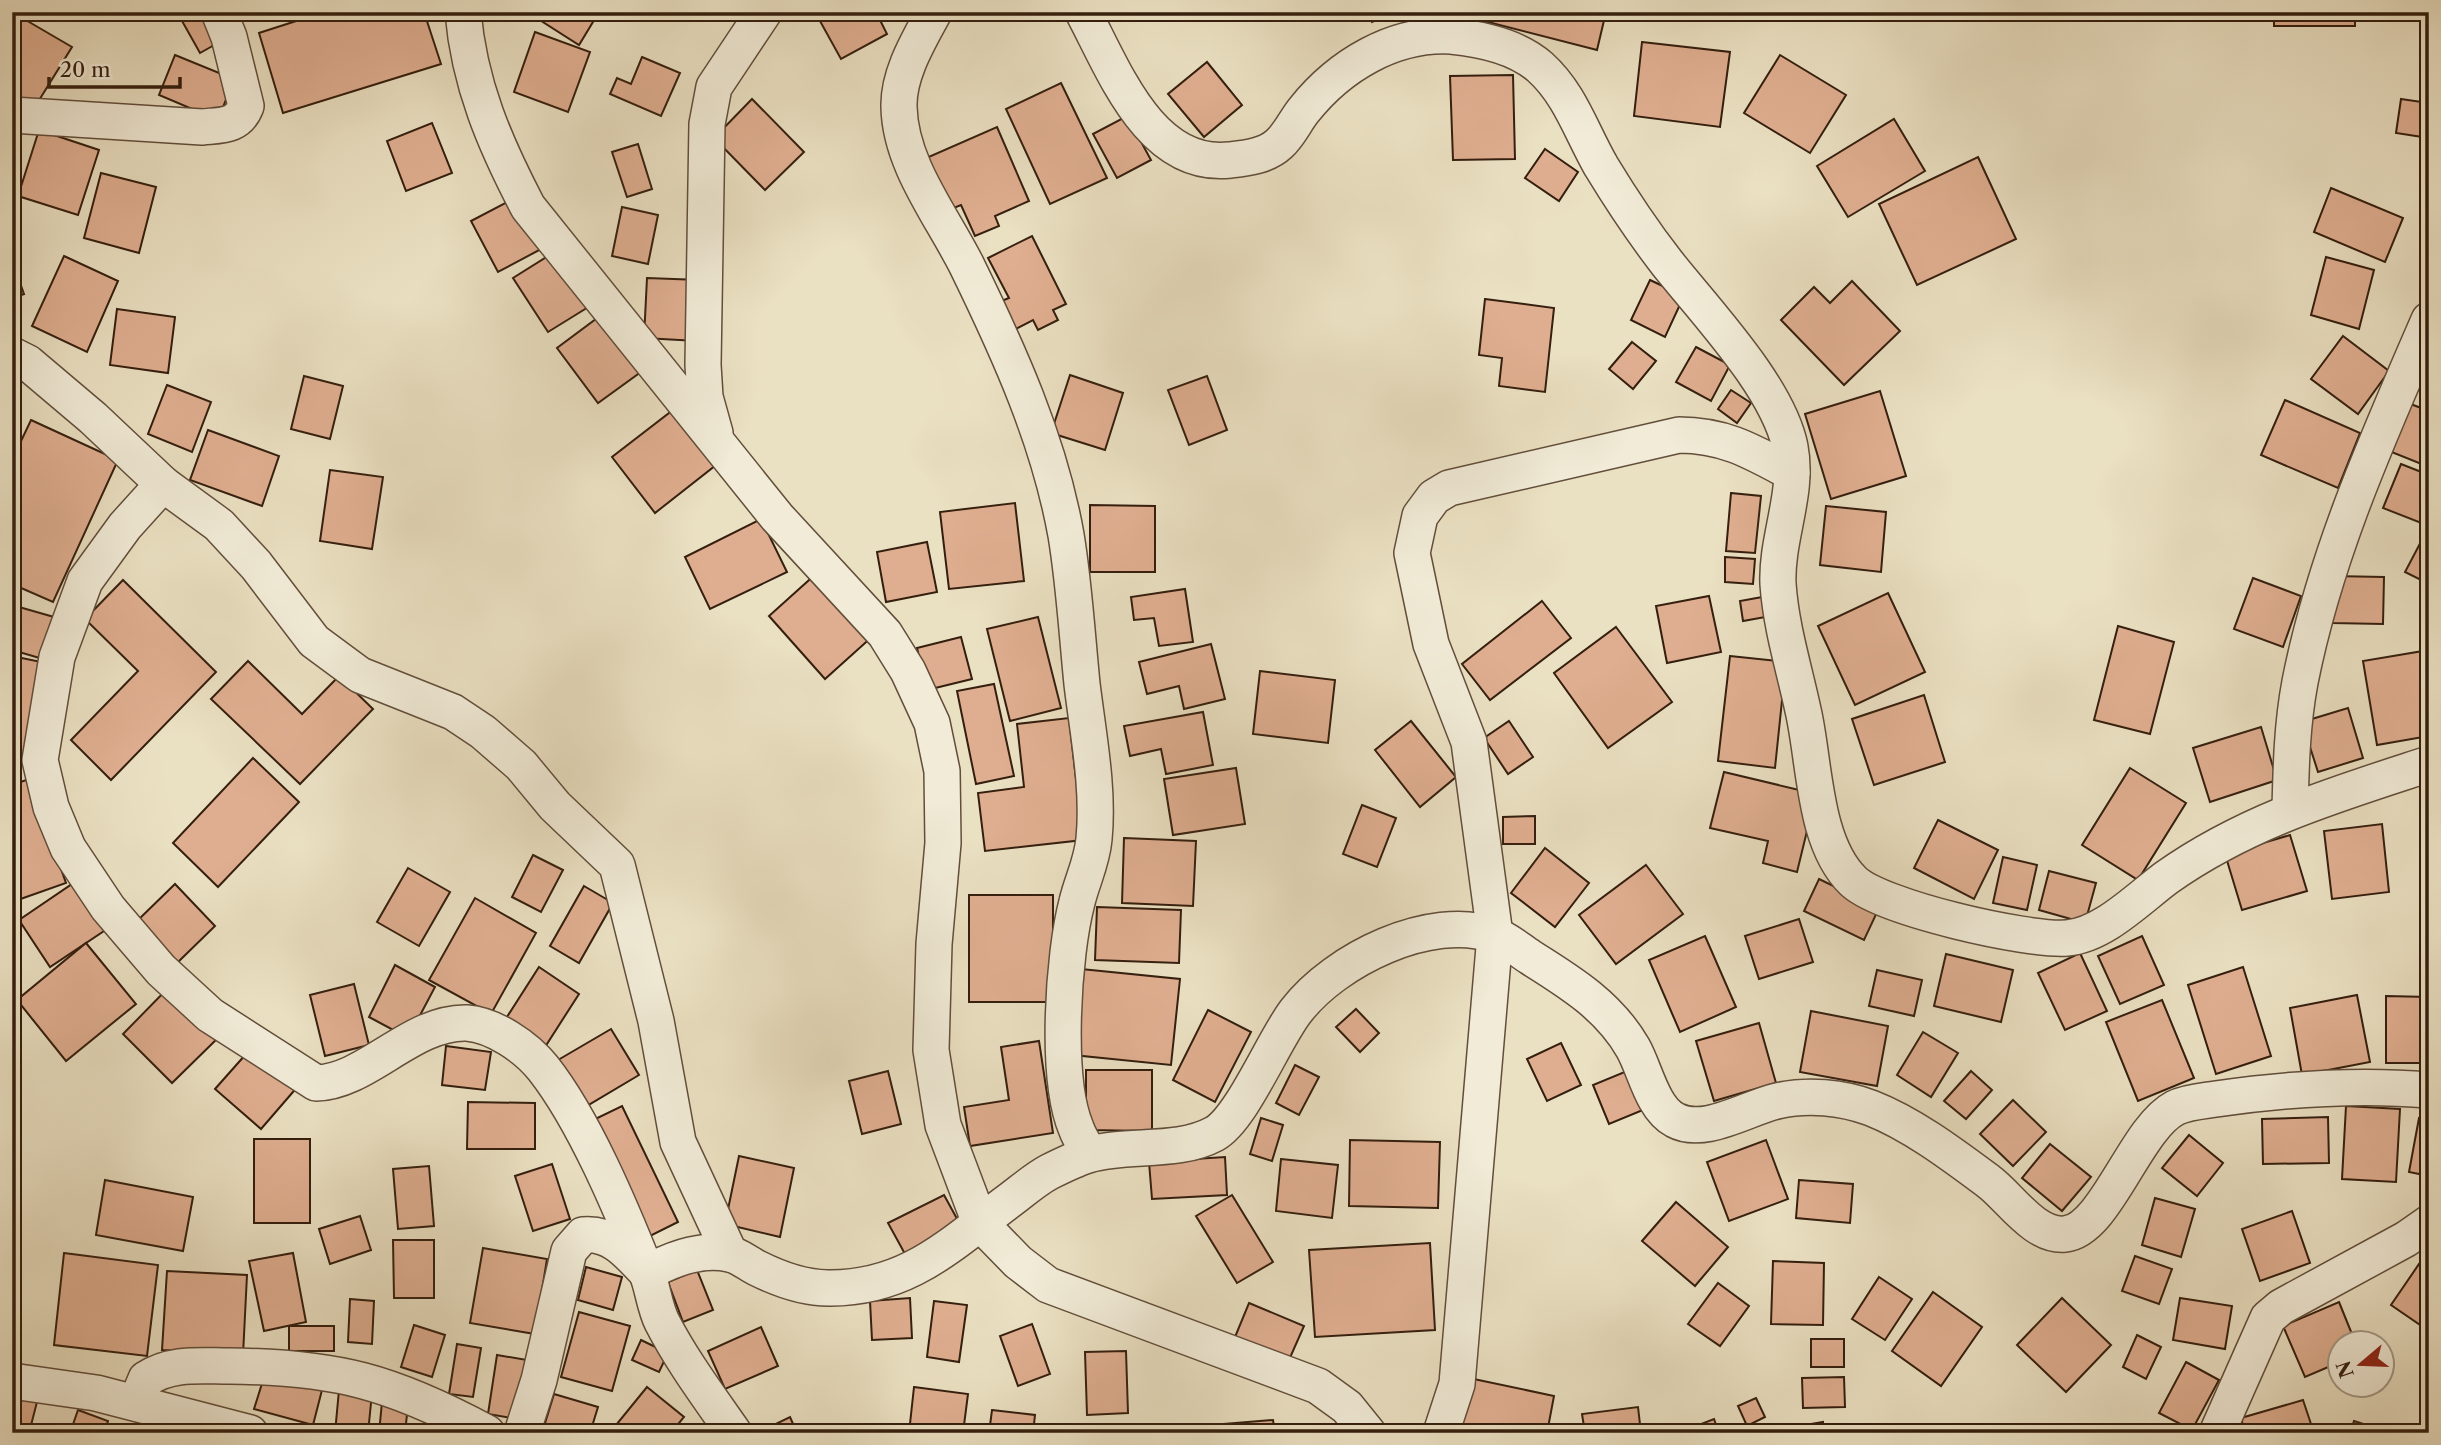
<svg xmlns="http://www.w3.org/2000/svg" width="2441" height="1445" font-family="'Libre Caslon Text',serif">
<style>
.building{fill:#dfae90;stroke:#341e0e;stroke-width:2}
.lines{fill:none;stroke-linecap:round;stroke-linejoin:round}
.street-casing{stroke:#624e3b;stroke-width:38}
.street{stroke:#f1ebd7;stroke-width:35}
</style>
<rect width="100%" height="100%" fill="#eae0c2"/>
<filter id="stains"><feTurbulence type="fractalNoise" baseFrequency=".00286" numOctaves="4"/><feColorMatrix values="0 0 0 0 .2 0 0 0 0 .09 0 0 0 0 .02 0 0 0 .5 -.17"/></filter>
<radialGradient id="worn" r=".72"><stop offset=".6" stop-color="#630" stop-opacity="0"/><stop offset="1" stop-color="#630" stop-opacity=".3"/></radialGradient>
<!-- building -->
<g class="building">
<path d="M12,12L72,47L33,110L12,98Z"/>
<path d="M177,12H209L225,39L200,53Z"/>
<path d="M324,12H424L441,64L283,113L259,33Z"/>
<path d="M538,12H599L579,45L535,17Z"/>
<path d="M815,12H876L887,34L841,59Z"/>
<path d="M1368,12H1396L1372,22Z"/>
<path d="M1449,12H1606L1597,50Z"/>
<rect x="2274" y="12" width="81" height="14"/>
<path d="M535,32L590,52L568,112L514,92Z"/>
<path d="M1642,42L1730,52L1720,127L1634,116Z"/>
<path d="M175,55L234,79L218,120L159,95Z"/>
<path d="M1780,55L1846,95L1810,153L1744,113Z"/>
<path d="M642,57L680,73L661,116L610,94L617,78L631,84Z"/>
<path d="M1207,62L1242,105L1204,137L1168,94Z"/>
<path d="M1513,75L1515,159L1453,160L1450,76Z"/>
<path d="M1061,83L1107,178L1050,204L1006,109Z"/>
<path d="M752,99L804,152L765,190L714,138Z"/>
<path d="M2401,99L2429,103V138L2396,133Z"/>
<path d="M1127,116L1151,160L1117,178L1093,134Z"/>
<path d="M1894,119L1925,171L1848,217L1817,166Z"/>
<path d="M432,123L452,173L406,191L387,141Z"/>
<path d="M997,127L1029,201L995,216L999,226L975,236L961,205L946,211L924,159Z"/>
<path d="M39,130L99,150L78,215L18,196Z"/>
<path d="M638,144L652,189L627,197L612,152Z"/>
<path d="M1545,149L1578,172L1559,201L1525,178Z"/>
<path d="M1978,157L2016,239L1917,285L1879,204Z"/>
<path d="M101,173L156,187L139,253L84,238Z"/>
<path d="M2331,188L2403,218L2385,262L2314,232Z"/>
<path d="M517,197L543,248L498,272L471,221Z"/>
<path d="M622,207L658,215L648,264L612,256Z"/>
<path d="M1032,236L1066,304L1053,310L1058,320L1038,330L1033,320L1014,330L999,302L1009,298L988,258Z"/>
<path d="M556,251L590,306L548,332L513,278Z"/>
<path d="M64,256L118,281L87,352L32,326Z"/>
<path d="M2326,257L2374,270L2359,329L2311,315Z"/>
<path d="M12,260L24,294L12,298Z"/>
<path d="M647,278L700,280L697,341L644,338Z"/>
<path d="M1650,280L1684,296L1665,337L1631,320Z"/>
<path d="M1852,281L1900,331L1844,385L1781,320L1814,287L1830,303Z"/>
<path d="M1485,299L1554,308L1545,392L1499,386L1502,358L1479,355Z"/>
<path d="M117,309L175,317L168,373L110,365Z"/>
<path d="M604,313L645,369L598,403L557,348Z"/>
<path d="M2343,336L2389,371L2358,414L2311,379Z"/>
<path d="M1632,342L1656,361L1633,389L1609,369Z"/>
<path d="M1696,347L1730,365L1711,401L1676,382Z"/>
<path d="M1070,375L1123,393L1105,450L1051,433Z"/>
<path d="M304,376L343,386L330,439L291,429Z"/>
<path d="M1207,376L1227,430L1189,445L1168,390Z"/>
<path d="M167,385L211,402L192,452L148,434Z"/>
<path d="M1731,390L1751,403L1737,423L1718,409Z"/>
<path d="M1880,391L1906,476L1831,499L1805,414Z"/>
<path d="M2285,400L2360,433L2338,488L2261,455Z"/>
<path d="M2408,403L2429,411V467L2389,451Z"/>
<path d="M673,410L716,465L655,513L612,457Z"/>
<path d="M31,420L118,460L53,602L12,584V460Z"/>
<path d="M208,430L279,456L262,506L190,480Z"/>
<path d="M2401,464L2429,475V526L2383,508Z"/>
<path d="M330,470L383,477L372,549L320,541Z"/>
<path d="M1731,493L1761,496L1755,553L1726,551Z"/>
<path d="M1015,503L1024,581L949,589L940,512Z"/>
<path d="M1090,505L1155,506V572H1090Z"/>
<path d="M1826,506L1886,512L1881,572L1820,565Z"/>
<path d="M761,519L787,572L710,609L685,557Z"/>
<path d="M2424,536L2429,539V584L2405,572Z"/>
<path d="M927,542L937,592L886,602L877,552Z"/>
<path d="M1725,557L1755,559L1753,584L1725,582Z"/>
<path d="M818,572L874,635L825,679L769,616Z"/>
<path d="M2332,576L2384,577L2383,624L2332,623Z"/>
<path d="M2253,578L2301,596L2283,647L2234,629Z"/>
<path d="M123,580L216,672L111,780L71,740L138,671L85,619Z"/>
<path d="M1185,589L1193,642L1159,646L1154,618L1134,620L1131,597Z"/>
<path d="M1888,593L1925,672L1855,705L1818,626Z"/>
<path d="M1709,596L1721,652L1667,663L1656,606Z"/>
<path d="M1768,596L1771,616L1743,621L1740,601Z"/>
<path d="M1542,601L1571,638L1490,700L1462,664Z"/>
<path d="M12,605L54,617L43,659L12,650Z"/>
<path d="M1038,617L1061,708L1010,721L987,629Z"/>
<path d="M2118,626L2174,642L2150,734L2094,720Z"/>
<path d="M1616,627L1672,702L1608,748L1554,673Z"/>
<path d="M961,637L972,679L927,690L917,648Z"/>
<path d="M1211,644L1225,699L1184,709L1179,686L1147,694L1139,662Z"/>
<path d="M2429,650V736L2377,745L2363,661Z"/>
<path d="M12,656L46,663L28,755L12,752Z"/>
<path d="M1730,656L1786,662L1775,768L1718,761Z"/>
<path d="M248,661L302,714L339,676L373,709L300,784L211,699Z"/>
<path d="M1260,671L1335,680L1328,743L1253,734Z"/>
<path d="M994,684L1014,776L976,784L957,691Z"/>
<path d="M1924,695L1945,762L1874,785L1852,719Z"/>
<path d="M2348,708L2363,758L2318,772L2302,722Z"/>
<path d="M1203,712L1213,765L1166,774L1161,749L1130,756L1124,726Z"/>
<path d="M1069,718L1083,840L985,851L978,793L1024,787L1017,724Z"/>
<path d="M1411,721L1456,777L1420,807L1375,750Z"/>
<path d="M1509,721L1533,757L1508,774L1484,738Z"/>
<path d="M2261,727L2277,780L2210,802L2193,748Z"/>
<path d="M253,758L299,802L218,887L173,843Z"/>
<path d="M1236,768L1245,824L1173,835L1164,779Z"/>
<path d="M2130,768L2186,803L2138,880L2082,845Z"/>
<path d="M1724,772L1816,794L1797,872L1763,863L1768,841L1710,828Z"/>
<path d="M29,779L66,883L12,902V785Z"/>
<path d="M1362,805L1396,818L1377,867L1343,854Z"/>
<path d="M1535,816V844H1503V817Z"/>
<path d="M1938,820L1998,850L1974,899L1914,868Z"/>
<path d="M2382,824L2389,892L2332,899L2324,831Z"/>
<path d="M2290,835L2307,891L2242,910L2225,854Z"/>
<path d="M1124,838L1196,841L1193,906L1122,903Z"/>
<path d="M1545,848L1589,883L1555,927L1511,893Z"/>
<path d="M533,855L563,870L541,912L512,897Z"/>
<path d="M2003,857L2037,865L2027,910L1993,903Z"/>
<path d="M1646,865L1683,914L1616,964L1579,915Z"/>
<path d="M408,868L450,892L419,946L377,922Z"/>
<path d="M2049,871L2096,883L2085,923L2039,910Z"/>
<path d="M1819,879L1879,908L1864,940L1804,911Z"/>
<path d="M75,882L107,929L50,967L19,920Z"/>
<path d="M175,884L215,926L176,964L136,922Z"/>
<path d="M584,886L613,903L579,963L550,946Z"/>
<rect x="969" y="895" width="84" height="107"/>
<path d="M475,898L536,933L491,1014L429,980Z"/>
<path d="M1097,907L1181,910L1179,963L1095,960Z"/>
<path d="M1799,919L1813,962L1759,979L1745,936Z"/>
<path d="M1705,936L1736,1007L1680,1032L1649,960Z"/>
<path d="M2142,936L2164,985L2120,1004L2098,956Z"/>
<path d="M86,943L136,1004L66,1061L17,1000Z"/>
<path d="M2080,953L2107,1011L2065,1030L2038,973Z"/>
<path d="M1946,954L2013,970L2001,1022L1934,1006Z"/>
<path d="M395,965L435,987L408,1038L369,1017Z"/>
<path d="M539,967L579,994L545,1047L505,1020Z"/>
<path d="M2243,967L2271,1056L2216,1074L2188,985Z"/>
<path d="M1081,969L1180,979L1171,1065L1073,1055Z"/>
<path d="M1877,970L1922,980L1914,1016L1869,1006Z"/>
<path d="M173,983L222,1034L172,1083L123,1034Z"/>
<path d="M354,984L369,1045L325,1056L310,995Z"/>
<path d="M2357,995L2370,1062L2302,1075L2290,1008Z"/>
<path d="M2386,996L2429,997V1063H2386Z"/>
<path d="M2162,1000L2194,1078L2138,1101L2106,1022Z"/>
<path d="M1356,1009L1379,1033L1360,1052L1336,1027Z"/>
<path d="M1208,1010L1251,1032L1215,1102L1173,1080Z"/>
<path d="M1811,1011L1888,1026L1877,1086L1800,1072Z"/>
<path d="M1759,1023L1776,1083L1714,1101L1696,1041Z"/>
<path d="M611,1029L639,1075L585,1107L558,1060Z"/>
<path d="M1923,1032L1958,1053L1931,1097L1897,1075Z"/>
<path d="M1039,1041L1053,1133L970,1146L964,1107L1009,1100L1001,1047Z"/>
<path d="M1561,1043L1581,1085L1547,1101L1527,1059Z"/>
<path d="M254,1045L299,1085L261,1129L215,1089Z"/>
<path d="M446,1046L491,1052L485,1090L442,1085Z"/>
<path d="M1295,1065L1319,1077L1299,1115L1276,1103Z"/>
<path d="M1086,1070H1152V1131L1086,1130Z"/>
<path d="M888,1071L901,1124L862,1134L849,1081Z"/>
<path d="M1627,1071L1643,1110L1609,1124L1593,1085Z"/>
<path d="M1971,1071L1992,1090L1966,1119L1944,1101Z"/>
<path d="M2013,1100L2046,1132L2013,1166L1980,1134Z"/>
<path d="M468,1102L535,1103V1149H467Z"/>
<path d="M622,1106L678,1222L644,1239L587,1123Z"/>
<path d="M2346,1106L2400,1109L2396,1182L2342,1179Z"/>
<path d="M2328,1117L2329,1163L2263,1164L2262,1119Z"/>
<path d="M1261,1118L1283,1125L1272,1161L1250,1154Z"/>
<path d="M2419,1118L2429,1120V1176L2409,1172Z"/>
<path d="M2189,1135L2223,1163L2197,1196L2162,1168Z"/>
<rect x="254" y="1139" width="56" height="84"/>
<path d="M1350,1140L1440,1142L1438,1208L1349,1206Z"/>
<path d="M1766,1140L1788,1199L1729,1221L1707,1162Z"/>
<path d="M2050,1144L2091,1177L2062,1211L2022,1178Z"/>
<path d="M739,1156L794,1168L780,1237L725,1224Z"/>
<path d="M1225,1157L1227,1195L1152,1199L1149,1162Z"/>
<path d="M1281,1159L1338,1165L1332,1218L1276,1211Z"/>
<path d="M552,1164L570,1219L533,1231L515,1176Z"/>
<path d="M429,1166L434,1226L398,1229L393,1169Z"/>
<path d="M105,1180L193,1197L183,1251L96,1235Z"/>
<path d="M1799,1180L1853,1184L1850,1223L1796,1218Z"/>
<path d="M944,1195L961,1226L905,1254L888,1223Z"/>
<path d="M1232,1195L1273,1262L1237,1283L1196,1216Z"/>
<path d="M2155,1198L2195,1209L2181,1257L2142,1245Z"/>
<path d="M1676,1202L1728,1247L1695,1286L1642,1241Z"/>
<path d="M2292,1211L2310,1263L2260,1281L2242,1229Z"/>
<path d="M360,1216L371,1250L330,1264L319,1229Z"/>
<path d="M393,1240H434V1298H394Z"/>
<path d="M1430,1243L1435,1330L1315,1337L1309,1250Z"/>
<path d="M483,1248L547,1259L535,1334L470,1323Z"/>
<path d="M64,1253L158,1265L147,1356L54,1345Z"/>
<path d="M293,1253L306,1322L264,1331L249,1261Z"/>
<path d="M2135,1256L2172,1269L2159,1304L2122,1291Z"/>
<path d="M1773,1261L1824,1263L1823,1325L1771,1324Z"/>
<path d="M2419,1264L2429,1271V1331L2391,1305Z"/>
<path d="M586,1267L622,1277L613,1310L578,1300Z"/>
<path d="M697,1270L713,1310L683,1322L668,1282Z"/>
<path d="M167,1271L247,1275L243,1355L162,1350Z"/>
<path d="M1879,1277L1912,1299L1885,1340L1852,1319Z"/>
<path d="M1718,1283L1749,1306L1720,1346L1688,1324Z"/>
<path d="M12,1288L17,1289L13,1353H12Z"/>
<path d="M1933,1292L1982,1327L1941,1386L1892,1351Z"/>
<path d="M910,1298L912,1338L872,1340L870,1301Z"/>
<path d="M2062,1298L2111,1345L2066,1392L2017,1345Z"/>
<path d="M2180,1298L2232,1306L2225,1349L2173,1340Z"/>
<path d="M350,1299L374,1301L372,1344L348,1342Z"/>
<path d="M934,1301L967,1305L959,1362L927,1357Z"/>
<path d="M2339,1302L2356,1344H2340V1362L2305,1377L2283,1326Z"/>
<path d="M1249,1303L1304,1326L1289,1360L1235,1337Z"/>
<path d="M579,1312L630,1326L612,1391L561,1377Z"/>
<path d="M1032,1324L1050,1374L1018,1386L1000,1336Z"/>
<path d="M414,1325L445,1335L432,1377L401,1367Z"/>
<rect x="289" y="1326" width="45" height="25"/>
<path d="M761,1327L778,1366L725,1389L708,1351Z"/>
<path d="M2137,1335L2161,1347L2146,1379L2123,1367Z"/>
<rect x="1811" y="1339" width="33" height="28"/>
<path d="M641,1340L668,1353L659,1372L632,1360Z"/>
<path d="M457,1344L481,1348L473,1397L449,1394Z"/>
<path d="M1126,1351L1128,1413L1087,1415L1085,1352Z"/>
<path d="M497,1355L527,1360L517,1419L488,1414Z"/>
<path d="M2186,1362L2219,1380L2192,1430L2159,1413Z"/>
<path d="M265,1374L322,1390L313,1425L254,1409Z"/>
<path d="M1844,1377L1845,1407L1803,1408L1802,1378Z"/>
<path d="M1469,1378L1554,1396L1547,1433H1457Z"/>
<path d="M647,1387L684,1417L671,1433H615L612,1430Z"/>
<path d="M914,1387L968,1394L963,1433H909Z"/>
<path d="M339,1390L372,1393L368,1433H335Z"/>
<path d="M554,1394L598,1407L590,1433H542Z"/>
<path d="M12,1395L37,1402L29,1433H12Z"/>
<path d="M1756,1398L1765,1417L1747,1426L1738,1406Z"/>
<path d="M2303,1400L2314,1433H2245L2241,1418Z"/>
<path d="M382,1402L408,1405L405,1433H379Z"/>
<path d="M1638,1407L1641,1433H1585L1582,1414Z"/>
<path d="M78,1410L108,1421L104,1433H70Z"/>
<path d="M992,1410L1035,1415L1033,1433H989Z"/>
<path d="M790,1417L797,1433H759V1432Z"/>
<path d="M1714,1419L1719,1433H1678Z"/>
<path d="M1273,1420L1275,1433H1113Z"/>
<path d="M2354,1421L2391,1433H2350Z"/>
<path d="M428,1422L448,1433H422Z"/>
<path d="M1823,1422L1824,1433H1799V1426Z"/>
</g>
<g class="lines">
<defs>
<g id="street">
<path d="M463,12C469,84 495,144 528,207L777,517L885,634L908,671L932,723L942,771L943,843L934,944L931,1050L943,1125L980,1223L1018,1262L1048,1285L1318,1386L1347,1407L1368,1433"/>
<path d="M934,12C919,40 898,74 899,107C900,164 942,216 967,266C1009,352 1049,440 1066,535C1074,583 1077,634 1082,684C1088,734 1099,788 1094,839C1092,862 1082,881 1077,902C1063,955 1055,1078 1076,1128C1079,1137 1085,1146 1090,1154"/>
<path d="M1083,12C1114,70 1150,169 1230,160C1247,158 1266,156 1279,144C1290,134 1295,121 1304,110C1339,66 1393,33 1451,36C1482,39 1516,46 1540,67C1570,94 1581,131 1601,166C1621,199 1643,232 1667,263C1705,311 1778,387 1790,447C1799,493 1776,538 1778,584C1781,627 1794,668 1803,710C1815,761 1813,842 1853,881C1881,908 2027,941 2067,938C2103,935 2138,899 2166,878C2246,821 2337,794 2429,764"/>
<path d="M12,115L202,127C221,125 238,127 246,106L229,37L219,12"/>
<path d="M12,355L28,363L93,418L163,484L219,525L256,565L314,641L360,675L453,712L483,732L521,765L555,806L617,865L656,1021L678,1142L730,1254"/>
<path d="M715,433L705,397L703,365L707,124L714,87L764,12"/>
<path d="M163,484L125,526L85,581L57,657L40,760L51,807L68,848L108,908L161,970L210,1015L316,1083C367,1082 412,1021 467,1023C494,1025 526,1047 543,1068C584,1120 621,1208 646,1271C653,1287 654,1306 662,1322C682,1361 709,1397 734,1433"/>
<path d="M2290,810C2291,767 2292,724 2300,682C2325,555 2378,438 2429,320"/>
<path d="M12,1381L96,1393L250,1433"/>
<path d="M136,1403L146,1379C172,1362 200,1366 229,1366C337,1367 392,1382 487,1433"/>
<path d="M522,1433L539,1380L569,1251L583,1235C612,1232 629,1254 647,1273C670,1260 701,1248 729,1254C738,1255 749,1264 757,1268C779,1279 803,1288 828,1288C905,1289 948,1247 1006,1203C1020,1193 1034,1180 1049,1172C1061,1166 1075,1159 1088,1155C1127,1143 1177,1154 1214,1134C1242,1119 1274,1039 1296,1011C1335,960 1430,913 1494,935C1507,939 1519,950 1530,957C1570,982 1609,1006 1633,1048C1645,1069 1652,1108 1675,1120C1704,1136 1747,1108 1777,1101C1807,1094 1842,1097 1871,1108C1912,1124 1953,1155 1988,1181C2010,1197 2034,1237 2065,1234C2106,1230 2135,1129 2175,1108C2187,1102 2203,1101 2216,1099C2285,1089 2359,1084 2429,1090"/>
<path d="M1441,1433L1457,1384L1495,935L1469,742L1431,644L1412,553L1420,516L1434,497L1449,488L1679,435C1725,435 1753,452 1792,473"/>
<path d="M2217,1433L2268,1318L2281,1307L2406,1239L2429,1223"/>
</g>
</defs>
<!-- street casing -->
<use href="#street" class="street-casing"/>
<!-- street -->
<use href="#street" class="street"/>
</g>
<!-- margin -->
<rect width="2441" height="1445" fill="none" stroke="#eae0c2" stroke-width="42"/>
<rect x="14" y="14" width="2413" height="1417" fill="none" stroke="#341e0e" stroke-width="3.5"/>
<rect x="21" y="21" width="2399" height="1403" fill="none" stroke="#341e0e" stroke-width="2"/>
<!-- north arrow -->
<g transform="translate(2361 1364) rotate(251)"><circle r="33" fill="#f1ebd7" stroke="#a59987" stroke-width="2"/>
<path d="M0-5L12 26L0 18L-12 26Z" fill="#8f2418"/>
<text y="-10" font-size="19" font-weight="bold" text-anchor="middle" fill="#341e0e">N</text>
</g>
<!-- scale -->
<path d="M49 77v10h131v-10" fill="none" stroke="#341e0e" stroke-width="3.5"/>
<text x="60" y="77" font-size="21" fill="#341e0e" stroke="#f1ebd7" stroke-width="5" paint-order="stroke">20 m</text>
<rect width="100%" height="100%" filter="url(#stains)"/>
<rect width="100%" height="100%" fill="url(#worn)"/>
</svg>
